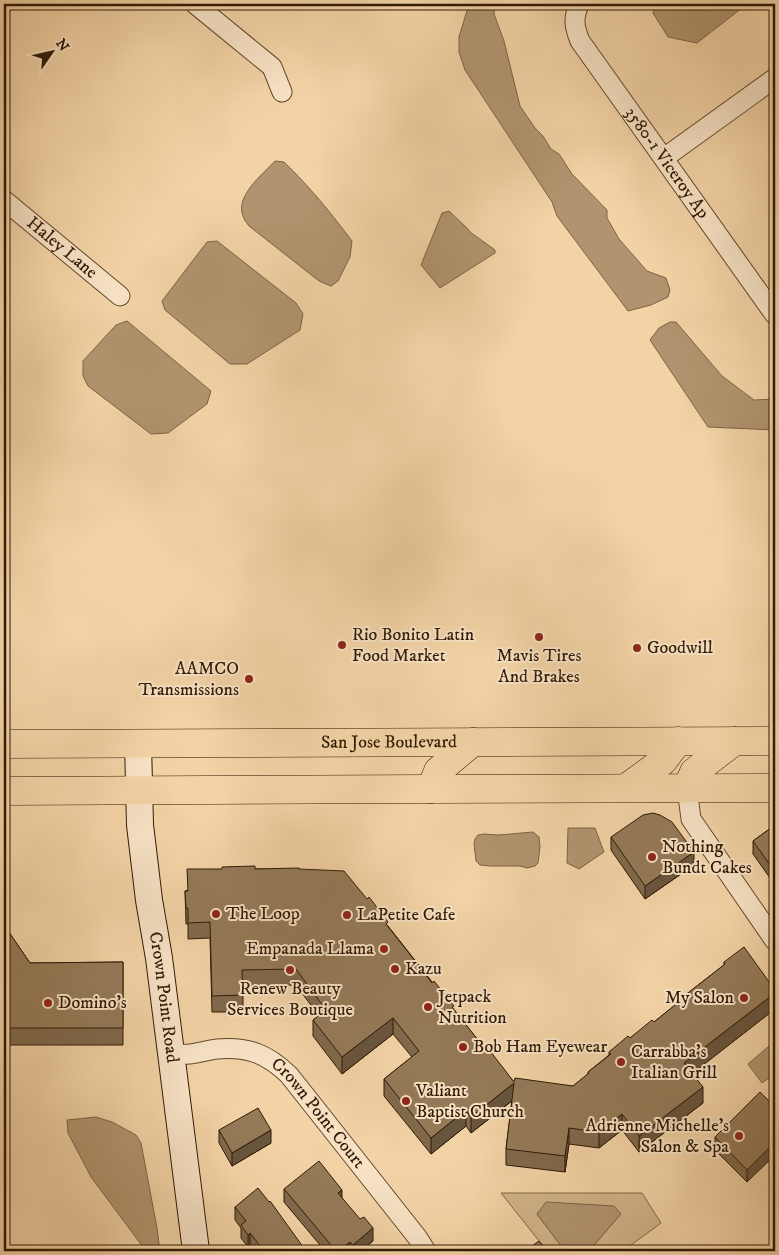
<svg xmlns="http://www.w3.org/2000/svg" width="779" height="1255" font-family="'IM FELL DW Pica',serif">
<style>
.green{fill:#d2b48a;stroke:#816747}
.water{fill:#b1946f;stroke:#7d6344}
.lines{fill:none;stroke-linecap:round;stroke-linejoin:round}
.street-casing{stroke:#61482c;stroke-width:21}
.secondary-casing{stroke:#301a04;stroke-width:28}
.primary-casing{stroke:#301a04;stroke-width:29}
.street{stroke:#f7e2c5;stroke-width:19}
.secondary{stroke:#f7e2c5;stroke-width:26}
.primary{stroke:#f3d3a6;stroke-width:28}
.wall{fill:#80694c;stroke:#301a04}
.shaded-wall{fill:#68553e;stroke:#301a04}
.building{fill:#957a58;stroke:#301a04}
.poi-dot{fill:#8f2418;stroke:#f7e2c5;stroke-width:2}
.labels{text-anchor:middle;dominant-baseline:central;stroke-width:4;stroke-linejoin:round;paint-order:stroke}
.street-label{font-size:18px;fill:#301a04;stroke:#f7e2c5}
.poi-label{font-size:18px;fill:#301a04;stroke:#f7e2c5;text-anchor:start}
</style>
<rect width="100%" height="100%" fill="#f3d3a6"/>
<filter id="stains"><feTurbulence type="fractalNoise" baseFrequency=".004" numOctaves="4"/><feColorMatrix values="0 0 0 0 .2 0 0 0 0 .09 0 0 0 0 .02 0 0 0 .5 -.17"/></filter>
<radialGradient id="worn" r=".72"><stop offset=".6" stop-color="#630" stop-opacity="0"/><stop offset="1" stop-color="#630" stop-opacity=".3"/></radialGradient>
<!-- green -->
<path class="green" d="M501,1193H642L661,1223L623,1251H589L620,1214H537L565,1251H547Z"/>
<!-- water -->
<g class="water">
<path d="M469,4H495L494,14L504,41L520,106L535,128L543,136L551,149L559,154L572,174L607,210V218L619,239L647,271L666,278L670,290L668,297L651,305L628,311L557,216L552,202L465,70L459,52V37Z"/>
<path d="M656,4H747L697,43L668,37L653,13Z"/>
<path d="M275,161L284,162C309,186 331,213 352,241L350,257L338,281L331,286L319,281L249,226C247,223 244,220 243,216C235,196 262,175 275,161Z"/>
<path d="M449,211L468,229L470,232L495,250V253L440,288L421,265L442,213Z"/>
<path d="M217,241L296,303L303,314L300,330L247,364H230L165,310L162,301L207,242Z"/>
<path d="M127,321L211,391L207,404L168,433L151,434L88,386L83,376V361L116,325Z"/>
<path d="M670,322H676L722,376L754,400L775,399V430L708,427L650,340L659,328Z"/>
<path d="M568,828H595L604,852L579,869L567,863Z"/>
<path d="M533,832L539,837L540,847L538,863L535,866L527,868L520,866H490L480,865L476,861L474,844L475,839L478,835L484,834L499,835Z"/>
<path d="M775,1041V1074L762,1083L748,1064Z"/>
<path d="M96,1117L112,1122L136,1135L141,1143L157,1228L160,1251H146L91,1177L68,1133L67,1120Z"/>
<path d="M546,1202L614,1206L621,1214L589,1251H565L537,1214Z"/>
</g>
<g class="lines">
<defs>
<g id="street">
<path d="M195,4L272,67L282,92"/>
<path id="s1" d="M579,4C573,19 574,26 580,41L775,315"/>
<path d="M664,158L775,78"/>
<path id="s2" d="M4,200L120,296"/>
<path d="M687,788L691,819L775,941"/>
<path id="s3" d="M170,1053C177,1053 184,1055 190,1054C199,1053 208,1050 217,1049C248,1046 267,1054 289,1075L417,1237L426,1251"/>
</g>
<g id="secondary">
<path id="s4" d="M138,743L140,825L149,900L159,958L196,1251"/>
</g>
<g id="primary">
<path id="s5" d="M4,744L775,741"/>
<path d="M626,788L663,761L678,741"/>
<path d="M687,788L694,772L735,741"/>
<path d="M431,789L438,771L473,742"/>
<path d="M4,791L431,789L775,788"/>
</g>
</defs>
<!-- street casing -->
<use href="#street" class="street-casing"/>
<!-- secondary casing -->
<use href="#secondary" class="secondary-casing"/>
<!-- primary casing -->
<use href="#primary" class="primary-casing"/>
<!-- street -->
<use href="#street" class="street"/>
<!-- secondary -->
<use href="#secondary" class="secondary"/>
<!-- primary -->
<use href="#primary" class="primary"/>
</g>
<!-- wall -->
<g class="wall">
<path d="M775,825V885L753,854V841Z"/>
<path d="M611,837L694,865L645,899L611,850Z"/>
<path d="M255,869H299L388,926L485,1049L514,1082L573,1086L588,1074V1072L609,1055V1052L654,1022L679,1002V1000L724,965V962L775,990V1009L692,1073L703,1103L639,1152L622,1130L599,1148L569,1144L565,1172L506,1165V1149L512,1101L471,1133L466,1126L431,1154L384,1096V1079L412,1057L393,1034L342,1074L313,1036V1020L319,1016L296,985L243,986V1012H212L210,938L188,939V924H186L185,891Z"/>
<path d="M4,925L30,963L123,962V1045H4Z"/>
<path d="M760,1092L747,1182L715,1150V1137Z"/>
<path d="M219,1130L271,1143L232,1166L219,1143Z"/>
<path d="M284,1189L342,1198L373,1241L360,1251H325L284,1202Z"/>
<path d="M775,1189V1205L774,1203V1190Z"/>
<path d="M235,1207L306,1251H254L250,1246L248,1247L241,1238V1228L235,1220Z"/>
</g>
<!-- shaded-wall -->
<g class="shaded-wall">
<path d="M694,852V865L645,899V886Z"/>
<path d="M775,993V1009L684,1080V1063Z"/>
<path d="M393,1018V1034L342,1074V1057Z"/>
<path d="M514,1083V1099L471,1133V1117Z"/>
<path d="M703,1087V1103L639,1152V1136Z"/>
<path d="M466,1110V1126L431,1154V1138Z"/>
<path d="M622,1114V1130L599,1148V1132Z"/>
<path d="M569,1128V1144L565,1172V1156Z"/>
<path d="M271,1130V1143L232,1166V1153Z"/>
<path d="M775,1142V1155L747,1182V1170Z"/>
<path d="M342,1190V1203L338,1193Z"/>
<path d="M373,1228V1241L360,1251H353V1245Z"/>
<path d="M250,1233V1246L248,1247V1235Z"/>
<path d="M350,1242V1251H338Z"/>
</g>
<!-- building -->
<g class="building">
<path d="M653,813L660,815L672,822L694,852L645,886L611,837L643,815Z"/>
<path d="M775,825V872L753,841Z"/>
<path d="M255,866V869L299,868V869L344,871L367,899L369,897L388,922L386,924L419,966L432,983L434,981L454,1006L452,1007L485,1049L487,1047L514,1082L515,1078L573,1086L589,1073L588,1072L611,1054L609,1052L628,1036L630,1038L652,1020L654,1022L680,1001L679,1000L725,964L724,962L744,947L775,990V993L684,1063L703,1087L639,1136L622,1114L599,1132L569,1128L565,1156L506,1149L514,1083L471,1117L466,1110L431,1138L384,1079L419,1051L393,1018L342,1057L313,1020L326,1010L296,969L242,970L243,995L212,996L210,922L188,923V908H186L185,891H188L187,869H222V867Z"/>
<path d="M4,925L30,963L123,962V1028H4Z"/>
<path d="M760,1092L775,1107V1142L747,1170L715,1137Z"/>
<path d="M258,1108L271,1130L232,1153L219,1130Z"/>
<path d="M319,1161L342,1190L338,1193L360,1219L364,1217L373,1228L353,1245L350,1242L338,1251H336L284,1189Z"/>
<path d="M258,1188L269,1202L270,1201L306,1251H264L250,1233L248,1235L241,1225L246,1221L235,1207Z"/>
<path d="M539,1241L547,1251H525Z"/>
</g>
<!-- markers -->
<g class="poi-dot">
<circle cx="539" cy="637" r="5"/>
<circle cx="342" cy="645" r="5"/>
<circle cx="637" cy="648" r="5"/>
<circle cx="249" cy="679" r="5"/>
<circle cx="652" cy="857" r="5"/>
<circle cx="216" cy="914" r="5"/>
<circle cx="347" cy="915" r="5"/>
<circle cx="384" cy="949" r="5"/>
<circle cx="395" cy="969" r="5"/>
<circle cx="290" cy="970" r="5"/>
<circle cx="744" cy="998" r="5"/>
<circle cx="48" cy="1003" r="5"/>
<circle cx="428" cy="1007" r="5"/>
<circle cx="463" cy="1047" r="5"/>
<circle cx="621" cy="1062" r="5"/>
<circle cx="406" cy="1101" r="5"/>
<circle cx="739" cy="1136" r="5"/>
</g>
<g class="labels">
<!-- street labels -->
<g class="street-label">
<text stroke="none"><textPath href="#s1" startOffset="188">3580-1 Viceroy Ap</textPath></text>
<text stroke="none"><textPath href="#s2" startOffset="75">Haley Lane</textPath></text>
<text stroke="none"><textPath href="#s5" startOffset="385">San Jose Boulevard</textPath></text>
<text stroke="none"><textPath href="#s4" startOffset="256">Crown Point Road</textPath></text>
<text stroke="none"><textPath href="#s3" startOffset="175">Crown Point Court</textPath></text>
</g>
<!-- poi labels -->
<g class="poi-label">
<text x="352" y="635">Rio Bonito Latin<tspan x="352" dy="21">Food Market</tspan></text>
<text x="647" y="648">Goodwill</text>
<text x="539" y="656" text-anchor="middle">Mavis Tires<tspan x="539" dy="21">And Brakes</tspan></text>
<text x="239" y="669" text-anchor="end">AAMCO<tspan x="239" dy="21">Transmissions</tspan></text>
<text x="662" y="847">Nothing<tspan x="662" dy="21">Bundt Cakes</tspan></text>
<text x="226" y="914">The Loop</text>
<text x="357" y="915">LaPetite Cafe</text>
<text x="374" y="949" text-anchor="end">Empanada Llama</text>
<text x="405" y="969">Kazu</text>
<text x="290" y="989" text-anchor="middle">Renew Beauty<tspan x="290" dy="21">Services Boutique</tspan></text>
<text x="438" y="997">Jetpack<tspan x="438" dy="21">Nutrition</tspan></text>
<text x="734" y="998" text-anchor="end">My Salon</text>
<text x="58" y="1003">Domino's</text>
<text x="473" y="1047">Bob Ham Eyewear</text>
<text x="631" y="1052">Carrabba's<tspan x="631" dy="21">Italian Grill</tspan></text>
<text x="416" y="1091">Valiant<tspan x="416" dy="21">Baptist Church</tspan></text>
<text x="729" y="1126" text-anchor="end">Adrienne Michelle's<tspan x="729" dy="21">Salon &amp; Spa</tspan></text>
</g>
</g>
<!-- margin -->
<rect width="779" height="1255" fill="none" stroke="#f3d3a6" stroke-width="20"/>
<rect x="5" y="5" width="769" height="1245" fill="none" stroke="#301a04" stroke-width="2.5"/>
<rect x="10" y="10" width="759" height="1235" fill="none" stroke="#301a04"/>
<!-- north arrow -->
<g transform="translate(52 52) rotate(56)" stroke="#f7e2c5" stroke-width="4" paint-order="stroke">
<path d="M0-4L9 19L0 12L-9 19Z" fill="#301a04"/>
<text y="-8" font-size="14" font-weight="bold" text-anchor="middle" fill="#301a04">N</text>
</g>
<rect width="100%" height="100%" filter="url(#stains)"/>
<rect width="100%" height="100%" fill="url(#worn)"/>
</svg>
